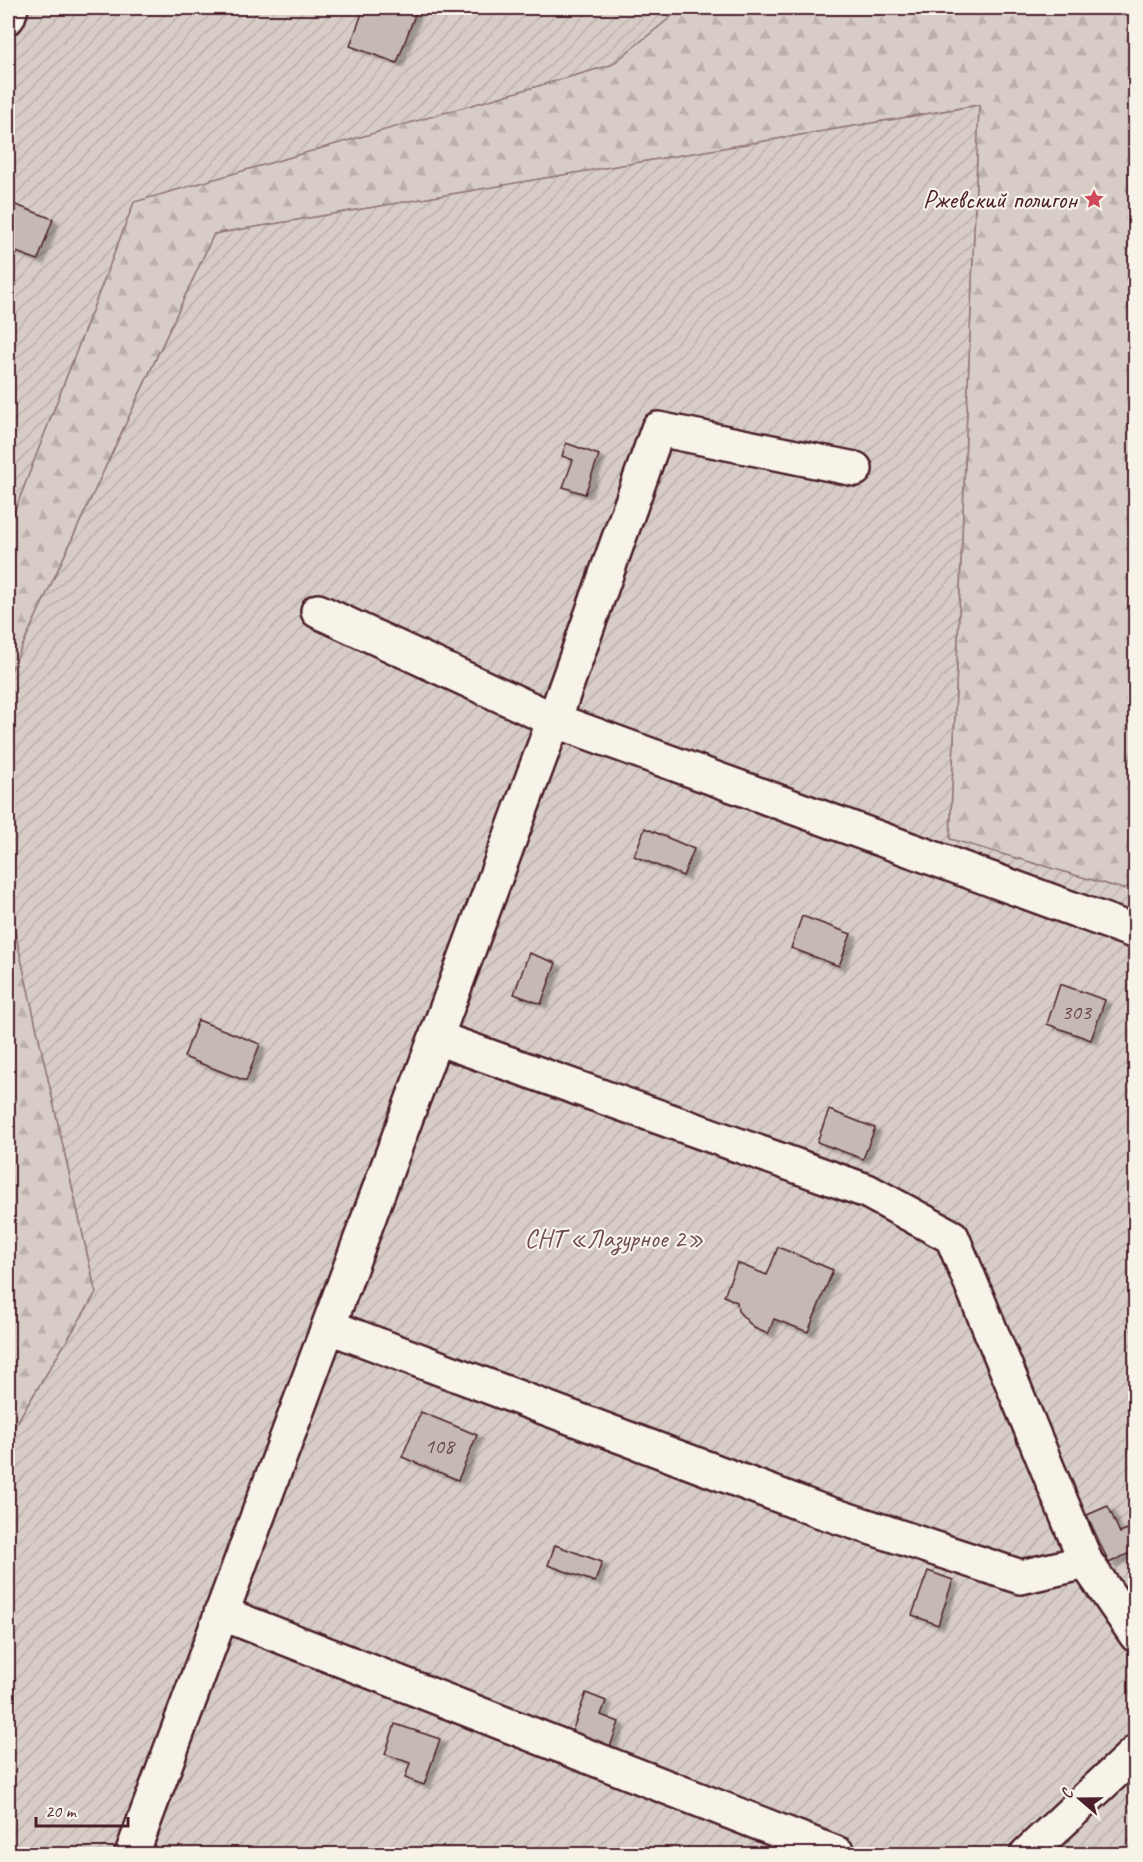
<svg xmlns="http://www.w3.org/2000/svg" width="1143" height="1862" viewBox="0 0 1143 1862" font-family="Caveat,sans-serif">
	<defs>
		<pattern id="forest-firs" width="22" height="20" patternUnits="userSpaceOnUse" patternTransform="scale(1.5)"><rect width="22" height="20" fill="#d8cdc6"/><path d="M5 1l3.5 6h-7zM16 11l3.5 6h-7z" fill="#bbb0aa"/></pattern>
		<pattern id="garden-furrows" width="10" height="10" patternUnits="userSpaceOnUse" patternTransform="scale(1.5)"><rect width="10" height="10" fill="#d8cdc6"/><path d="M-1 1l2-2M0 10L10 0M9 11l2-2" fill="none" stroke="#bbb0aa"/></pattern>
		<filter id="shadow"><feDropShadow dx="6" dy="4" stdDeviation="1.5" flood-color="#0004"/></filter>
	</defs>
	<rect width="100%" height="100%" fill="#f0ebe0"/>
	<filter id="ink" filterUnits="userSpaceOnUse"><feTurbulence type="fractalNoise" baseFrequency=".0167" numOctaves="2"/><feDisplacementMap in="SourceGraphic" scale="12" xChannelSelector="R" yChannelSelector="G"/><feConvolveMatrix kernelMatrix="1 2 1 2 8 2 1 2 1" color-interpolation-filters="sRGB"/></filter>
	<g filter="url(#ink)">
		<path fill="url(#forest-firs)" stroke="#917678" stroke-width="1.5" d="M682,8H1135V884L1123,889L950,839L979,105L214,234L8,677V528L134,202L611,65Z
			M8,900L96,1293L8,1437Z"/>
		<path fill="url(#garden-furrows)" stroke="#917678" stroke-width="1.5" d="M8,8H682L611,65L134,202L8,528Z
			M979,105L950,839L1123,889L1135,884V1854H8V1437L96,1293L8,900V677L214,234Z"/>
		<path fill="#c6b8b3" stroke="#4a1f2b" stroke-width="1.5" filter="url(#shadow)" d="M364,8H412L417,9L397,63L350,46Z
			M8,202L53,219L38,260L8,249Z
			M566,443L599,455L585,494L563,487L573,460L562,456Z
			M645,828L694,849L683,876L634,856Z
			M802,916L851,934L839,966L791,948Z
			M529,953L556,963L541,1004L514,994Z
			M1060,984L1105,1000L1091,1040L1047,1024Z
			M198,1020L260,1044L246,1081L184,1057Z
			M829,1110L875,1128L863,1159L817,1142Z
			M778,1247L833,1270L808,1332L774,1319L768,1334L754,1328L738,1311L737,1302L724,1296L737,1263L767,1275Z
			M421,1412L477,1435L458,1480L402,1457Z
			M1108,1506L1120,1533L1130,1529L1136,1541V1550L1109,1563L1087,1515Z
			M555,1545L602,1562L595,1582L548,1565Z
			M928,1571L953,1580L938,1625L912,1615Z
			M586,1693L606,1701L601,1715L619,1722L607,1755L569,1740Z
			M395,1724L440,1739L424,1785L405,1778L410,1763L385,1754Z"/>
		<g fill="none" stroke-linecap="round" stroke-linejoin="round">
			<g stroke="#4a1f2b" stroke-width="38">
				<path id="minor" d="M8,17L11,8
					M318,611L554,720L658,429L855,469
					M437,1038L867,1191L952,1237L1086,1562L1136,1635
					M330,1327L818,1510L1021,1577L1086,1562
					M221,1613L838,1854
					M132,1854L554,720L1136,932
					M1027,1854L1136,1752"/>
			</g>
			<use href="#minor" stroke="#f7f3e8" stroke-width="33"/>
		</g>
	</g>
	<defs>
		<g id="sight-bare" transform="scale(1.62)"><path d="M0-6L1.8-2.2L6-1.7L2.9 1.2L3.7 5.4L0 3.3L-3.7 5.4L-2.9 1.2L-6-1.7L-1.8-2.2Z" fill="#d1495b" stroke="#f7f3e8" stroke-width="2.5" paint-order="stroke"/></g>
	</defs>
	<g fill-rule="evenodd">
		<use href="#sight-bare" x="1094" y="199"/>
	</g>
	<g text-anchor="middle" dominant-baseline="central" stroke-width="4.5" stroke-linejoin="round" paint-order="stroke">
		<g font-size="22" fill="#69454d">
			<text x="1076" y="1012">303</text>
			<text x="439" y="1446">108</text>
		</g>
		<g font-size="26" fill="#4a1f2b" stroke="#f7f3e8" text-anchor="end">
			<text x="1077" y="199">Ржевский полигон</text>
		</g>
		<g font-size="26" fill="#6e4a52" stroke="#f7f3e8">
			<text x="614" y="1238">СНТ «Лазурное 2»</text>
		</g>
	</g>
	<rect width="1143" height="1862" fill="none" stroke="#f7f3e8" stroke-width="30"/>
	<rect x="15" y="15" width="1113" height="1832" fill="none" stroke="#4a1f2b" stroke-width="2" filter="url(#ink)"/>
	<g transform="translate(1080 1799) rotate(290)" stroke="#f7f3e8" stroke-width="4.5" paint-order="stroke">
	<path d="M0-4.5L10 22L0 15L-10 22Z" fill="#4a1f2b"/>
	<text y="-9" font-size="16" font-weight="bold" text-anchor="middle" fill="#4a1f2b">С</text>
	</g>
	<path d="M36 1817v9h92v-9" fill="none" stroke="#4a1f2b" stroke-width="3"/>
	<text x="45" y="1817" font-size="18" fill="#4a1f2b" stroke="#f7f3e8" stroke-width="4.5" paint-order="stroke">20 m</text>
</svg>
